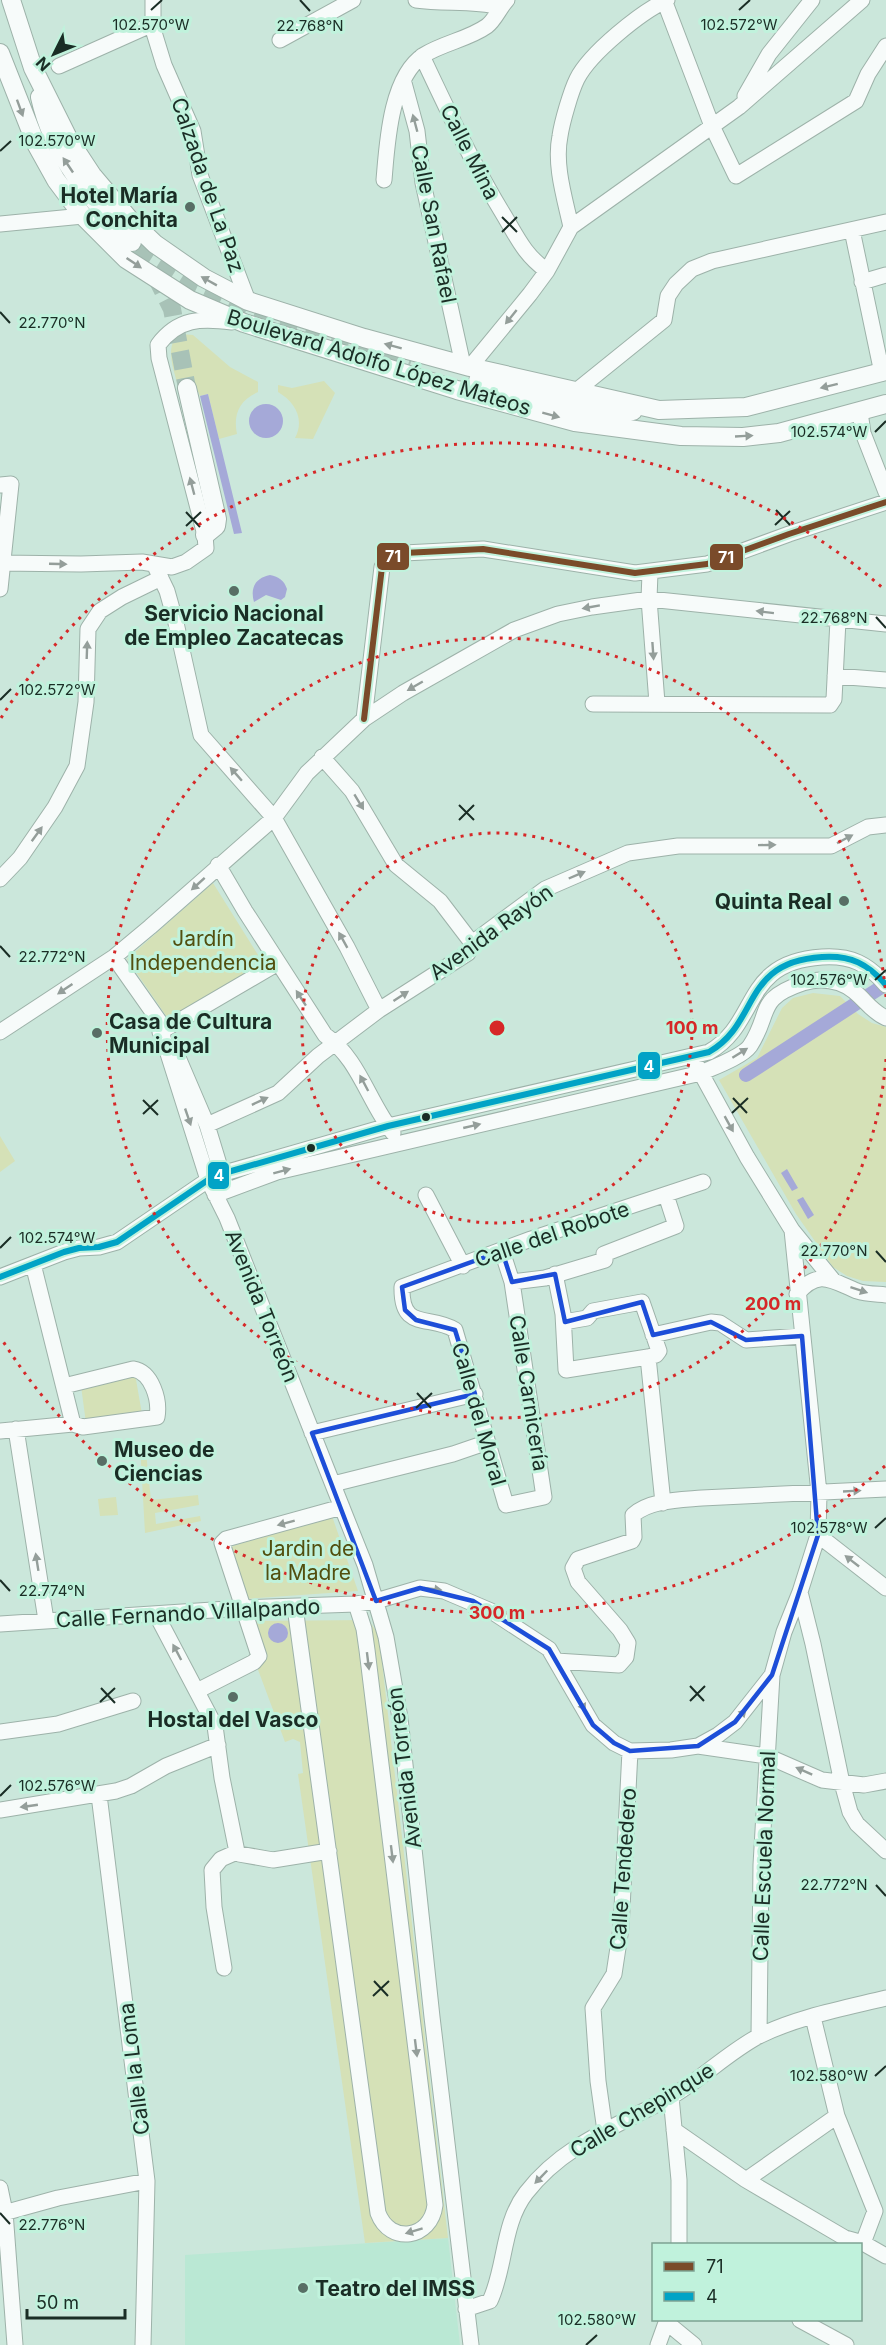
<svg xmlns="http://www.w3.org/2000/svg" width="886" height="2345" viewBox="0 0 886 2345" font-family="Inter,sans-serif">
	<rect width="100%" height="100%" fill="#cbe7db"/>
	<path fill="#bae8d4" d="M448,2238L460,2345H185V2255Z"/>
	<path fill="#d5e1b7" d="M181,334L193,335L230,367L258,382V392C239,400 233,415 237,434L219,439L208,394L200,396L196,387L182,398C178,381 160,345 181,334Z
		M324,381L335,393L313,439L295,438C305,419 295,402 278,392V385L292,388Z
		M213,883L265,966L169,1020L127,959Z
		M813,993L840,996L858,1014L872,1023L886,1027V1282L863,1281L847,1276L833,1267L796,1214L719,1080L757,1058L782,1008L793,998Z
		M0,1136L15,1161L0,1172Z
		M135,1374L142,1414L86,1423L81,1386Z
		M145,1443L151,1500L198,1495L199,1505L155,1513L156,1524L200,1516L201,1521L145,1533L140,1444Z
		M116,1497L118,1515L100,1516L98,1499Z
		M332,1516L358,1591L245,1599L229,1550L233,1546Z
		M369,1620L379,1636L448,2238L365,2243L298,1774L303,1773L300,1742L293,1739L285,1742L257,1667L252,1621Z"/>
	<path fill="#a5a9d8" d="M208,394L242,533L234,534L200,396Z
		M249 421a17 17 0 1 1 34 0a17 17 0 1 1-34 0Z
		M270,575C279,577 284,580 287,589L285,597L281,600L266,595L254,602C250,588 255,578 270,575Z
		M787,1169L798,1188L792,1191L781,1173Z
		M803,1197L814,1215L808,1219L797,1200Z
		M268 1633a10 10 0 1 1 20 0a10 10 0 1 1-20 0Z"/>
	<g fill="none" stroke-linecap="round" stroke-linejoin="round">
		<path stroke="#a5a9d8" stroke-width="14" d="M746,1075L886,984"/>
		<path stroke="#a8c2b7" stroke-width="18" stroke-dasharray="18 9" stroke-linecap="butt" d="M136,249L191,284L238,306L411,362
			M155,275L172,309L187,388"/>
		<g stroke="#9db2a9" stroke-width="17">
			<path id="minor" d="M153,0V29L164,65L193,131L200,175L248,301
				M416,0C446,4 473,0 500,7
				M664,0L712,126L736,176L856,101L868,74L886,46
				M280,40L353,0
				M422,56C448,111 473,165 505,217C518,239 525,255 547,271
				M59,66L153,24
				M404,83L417,131L423,183L463,365
				M745,96L769,54L812,0
				M384,180C387,145 390,77 424,55C443,43 469,39 487,26C495,20 500,7 507,0
				M0,224L83,216
				M571,227C565,199 554,165 560,136C562,122 571,91 577,79C590,53 641,12 667,0
				M852,230L882,373
				M862,282L886,275
				M470,367L530,294L547,271L571,227L739,107L862,0
				M576,391L664,320L668,296L676,284L692,269L712,261L886,222
				M860,412L863,433L886,492
				M0,485L11,484L0,589
				M0,563L81,564L142,562L172,567L186,562L206,548L205,535L159,358L158,345C178,318 201,318 232,322
				M154,564L167,591L176,623L201,735L274,818L347,947L379,1010
				M650,573L649,599L657,703
				M835,676L886,680
				M593,704L830,705L834,699L838,620
				M364,719L382,567L390,557L404,553L483,549L635,573L707,564L789,534L886,502
				M322,757L352,791L396,865L440,901L472,943
				M218,865L245,911L325,1035C359,1059 368,1101 393,1133
				M0,879L20,858L55,807L77,766L86,702L88,629L100,611L122,597L161,578
				M114,957L164,1028
				M158,1022L208,1180L227,1218L347,1520L365,1565L386,1637L400,1718L432,2017L471,2345
				M0,1032L114,957L150,927L274,818L307,773L364,719L403,693L514,630L558,614L592,607L649,599L886,624
				M160,1032L278,963
				M177,1055L207,1125L225,1184
				M696,1064L747,1157L792,1230L832,1279
				M207,1125L278,1093L318,1056L379,1010L468,953L472,943L545,889L628,853L678,846H831L868,827L886,825
				M215,1195L277,1172L701,1073C714,1067 742,1057 750,1046C772,1013 755,999 803,983C815,979 827,979 839,983C862,991 866,1009 886,1018
				M426,1195L463,1266
				M502,1251L512,1282L544,1497L506,1505L455,1330C429,1314 401,1332 402,1287L531,1239L703,1182
				M33,1264L73,1424
				M555,1274L563,1314L566,1370L648,1357L656,1355L659,1351L642,1302L593,1311L587,1318L564,1322
				M0,1277L64,1252L79,1248L99,1247L117,1242L208,1180L221,1174L388,1126L709,1052C760,1023 741,962 822,957C851,955 868,964 886,985
				M512,1282L545,1278L605,1260L604,1254L676,1226L666,1195
				M797,1294C819,1268 832,1281 857,1291C866,1294 877,1294 886,1295
				M653,1335L711,1322L720,1323L746,1340L802,1336
				M648,1357L663,1503
				M16,1429L46,1620
				M0,1431L73,1424L83,1427L157,1417C160,1400 152,1372 133,1369L64,1386
				M312,1433L475,1394
				M333,1484L453,1454L488,1442
				M818,1535L886,1588
				M800,1592L813,1644L842,1783L850,1812L857,1824L886,1851
				M295,1607L378,2213C390,2245 431,2239 435,2205L367,1650L364,1629L356,1604
				M156,1614L215,1726L222,1778L237,1852
				M0,1624L243,1608L356,1604L376,1601L420,1588L444,1591L491,1611L549,1649L593,1725L614,1743L630,1751L671,1750L698,1746L767,1756L822,1780L864,1785L886,1781
				M556,1661L619,1665L626,1657L628,1643L620,1630L578,1582L573,1568L578,1559L632,1541L634,1537L633,1515C650,1500 679,1500 702,1498L886,1489
				M197,1691L254,1662L259,1656L222,1543L226,1539L342,1507
				M0,1732L58,1724L133,1701
				M698,1746L718,1735L735,1722L772,1675L784,1632L800,1592L818,1535L819,1493L792,1230
				M99,1795L147,2181L143,2345
				M0,1810L116,1791L131,1786L166,1766L218,1745
				M237,1852L239,1854L273,1860L329,1851
				M224,1968L214,1907L212,1870L221,1859L237,1852
				M813,2017L837,2116L875,2211L863,2243
				M759,2036L761,1865L772,1675
				M671,2097L679,2180V2244
				M674,2130L746,2180L845,2238L863,2243L886,2256
				M605,2131L598,2081L593,2008L614,1974L621,1928L630,1751
				M746,2180L837,2116
				M0,2188L5,2212L15,2345
				M0,2214L58,2198L147,2181
				M466,2309L490,2301C506,2267 502,2224 526,2193C563,2145 617,2126 669,2098C701,2080 727,2053 759,2036C797,2017 845,2008 886,1998
				M800,2320L846,2345
				M666,2322L694,2345
				M658,2345L667,2320"/>
		</g>
		<g stroke="#9db2a9" stroke-width="20">
			<path id="major" d="M11,0L33,68L69,140L92,175L130,220L155,244L204,278L248,301L364,338L470,367L659,410L746,407L886,371
				M0,53L36,144L56,180L83,216L126,259L190,300L244,323L457,390L575,422L681,436L743,437L779,433L886,404
				M40,97C53,156 91,200 132,242
				M478,381C528,394 581,415 633,411
				M187,388L217,519L216,526L205,535"/>
		</g>
		<use href="#minor" stroke="#f7fbfa" stroke-width="15"/>
		<use href="#major" stroke="#f7fbfa" stroke-width="18"/>
		<g stroke="#c0f2dc" stroke-width="10">
			<path id="bus-1" d="M364,719L382,567L390,557L404,553L483,549L635,573L707,564L789,534L886,502"/>
		</g>
		<g stroke="#c0f2dc" stroke-width="10">
			<path id="bus-2" d="M0,1277L64,1252L79,1248L99,1247L117,1242L208,1180L221,1174L388,1126L709,1052C760,1023 741,962 822,957C851,955 868,964 886,985"/>
		</g>
		<use href="#bus-1" stroke="#7a4b2a" stroke-width="6"/>
		<use href="#bus-2" stroke="#01a3c6" stroke-width="6"/>
	</g>
	<defs><path id="oneway-solid" d="M-6-.8H1V-3.2L6.5 0L1 3.2V.8H-6Z" transform="scale(1.5)"/></defs>
	<g fill="#949e9a">
		<use href="#oneway-solid" transform="translate(20 108) rotate(70)"/>
		<use href="#oneway-solid" transform="translate(415 123) rotate(-105)"/>
		<use href="#oneway-solid" transform="translate(68 165) rotate(-124)"/>
		<use href="#oneway-solid" transform="translate(134 263) rotate(34)"/>
		<use href="#oneway-solid" transform="translate(209 281) rotate(-151)"/>
		<use href="#oneway-solid" transform="translate(511 317) rotate(129)"/>
		<use href="#oneway-solid" transform="translate(393 346) rotate(-165)"/>
		<use href="#oneway-solid" transform="translate(829 386) rotate(166)"/>
		<use href="#oneway-solid" transform="translate(551 415) rotate(15)"/>
		<use href="#oneway-solid" transform="translate(744 436) rotate(-3)"/>
		<use href="#oneway-solid" transform="translate(192 486) rotate(-105)"/>
		<use href="#oneway-solid" transform="translate(58 564) rotate(2)"/>
		<use href="#oneway-solid" transform="translate(591 607) rotate(170)"/>
		<use href="#oneway-solid" transform="translate(765 612) rotate(-173)"/>
		<use href="#oneway-solid" transform="translate(87 650) rotate(-88)"/>
		<use href="#oneway-solid" transform="translate(653 651) rotate(86)"/>
		<use href="#oneway-solid" transform="translate(415 686) rotate(150)"/>
		<use href="#oneway-solid" transform="translate(236 774) rotate(-131)"/>
		<use href="#oneway-solid" transform="translate(359 802) rotate(59)"/>
		<use href="#oneway-solid" transform="translate(37 834) rotate(-54)"/>
		<use href="#oneway-solid" transform="translate(845 839) rotate(-28)"/>
		<use href="#oneway-solid" transform="translate(767 845) rotate(-1)"/>
		<use href="#oneway-solid" transform="translate(577 875) rotate(-23)"/>
		<use href="#oneway-solid" transform="translate(198 884) rotate(138)"/>
		<use href="#oneway-solid" transform="translate(343 940) rotate(-119)"/>
		<use href="#oneway-solid" transform="translate(65 989) rotate(146)"/>
		<use href="#oneway-solid" transform="translate(401 996) rotate(-33)"/>
		<use href="#oneway-solid" transform="translate(301 998) rotate(-123)"/>
		<use href="#oneway-solid" transform="translate(740 1053) rotate(-32)"/>
		<use href="#oneway-solid" transform="translate(364 1083) rotate(-118)"/>
		<use href="#oneway-solid" transform="translate(260 1101) rotate(-25)"/>
		<use href="#oneway-solid" transform="translate(188 1117) rotate(71)"/>
		<use href="#oneway-solid" transform="translate(729 1124) rotate(61)"/>
		<use href="#oneway-solid" transform="translate(472 1126) rotate(-13)"/>
		<use href="#oneway-solid" transform="translate(282 1171) rotate(-15)"/>
		<use href="#oneway-solid" transform="translate(859 1290) rotate(18)"/>
		<use href="#oneway-solid" transform="translate(852 1491) rotate(-3)"/>
		<use href="#oneway-solid" transform="translate(286 1523) rotate(165)"/>
		<use href="#oneway-solid" transform="translate(852 1561) rotate(-142)"/>
		<use href="#oneway-solid" transform="translate(37 1562) rotate(-99)"/>
		<use href="#oneway-solid" transform="translate(433 1589) rotate(7)"/>
		<use href="#oneway-solid" transform="translate(177 1652) rotate(-118)"/>
		<use href="#oneway-solid" transform="translate(368 1661) rotate(83)"/>
		<use href="#oneway-solid" transform="translate(581 1703) rotate(61)"/>
		<use href="#oneway-solid" transform="translate(740 1716) rotate(-46)"/>
		<use href="#oneway-solid" transform="translate(804 1771) rotate(-156)"/>
		<use href="#oneway-solid" transform="translate(29 1806) rotate(172)"/>
		<use href="#oneway-solid" transform="translate(392 1854) rotate(83)"/>
		<use href="#oneway-solid" transform="translate(416 2048) rotate(83)"/>
		<use href="#oneway-solid" transform="translate(541 2177) rotate(134)"/>
		<use href="#oneway-solid" transform="translate(414 2231) rotate(163)"/>
	</g>
	<path fill="none" stroke="#1d4ed8" stroke-width="4.5" stroke-linejoin="round" d="M502,1251L512,1282L555,1274L565,1322L642,1302L653,1335L711,1322L746,1340L802,1336L818,1535L772,1675L735,1722L698,1746L630,1751L614,1743L593,1725L549,1649L473,1601L420,1588L376,1601L312,1433L475,1394L455,1330L416,1320L405,1310L402,1287Z"/>
	<path fill="none" stroke="#1a2d25" stroke-width="2" d="M300,0L310,11M151,10L162,0M739,10L750,0M0,151L11,141M502,217L517,232M502,232L517,217M0,312L10,323M875,432L886,421M776,510L790,525M186,512L200,527M775,525L790,511M186,526L201,512M876,617L886,628M0,700L11,689M459,805L474,820M459,820L474,805M0,946L10,957M875,980L886,970M733,1098L747,1113M143,1100L158,1115M732,1113L748,1098M143,1114L158,1100M0,1248L11,1237M876,1251L886,1262M417,1393L431,1408M416,1408L432,1393M875,1528L886,1518M0,1580L10,1591M690,1686L704,1701M101,1688L115,1703M690,1701L705,1686M100,1702L115,1688M0,1796L11,1785M876,1885L886,1896M374,1981L388,1996M373,1996L389,1981M875,2076L886,2066M0,2213L10,2224M586,2345L597,2335"/>
	<g fill="none" stroke="#d62828" stroke-width="3" stroke-dasharray="3 6">
		<circle cx="497" cy="1028" r="195"/>
		<path d="M886 1059A390 390 0 1 1 886 997"/>
		<path d="M885 1466A585 585 0 0 1 1 1338M1 718A585 585 0 0 1 885 590"/>
	</g>
	<g fill="#586e65" stroke="#c0f2dc" stroke-width="2">
		<circle cx="190" cy="207" r="6"/>
		<circle cx="234" cy="591" r="6"/>
		<circle cx="844" cy="901" r="6"/>
		<circle cx="97" cy="1033" r="6"/>
		<circle cx="102" cy="1461" r="6"/>
		<circle cx="233" cy="1697" r="6"/>
		<circle cx="303" cy="2288" r="6"/>
	</g>
	<g fill="#1a2d25" stroke="#c0f2dc" stroke-width="2">
		<circle cx="426" cy="1117" r="5"/>
		<circle cx="311" cy="1148" r="5"/>
	</g>
	<g text-anchor="middle" dominant-baseline="central" stroke-width="6" stroke-linejoin="round" paint-order="stroke">
		<g font-size="21" fill="#1a2d25" stroke="#c0f2dc">
			<text transform="translate(470 152) rotate(63)">Calle Mina</text>
			<text transform="translate(208 185) rotate(71)">Calzada de La Paz</text>
			<text transform="translate(434 224) rotate(79)">Calle San Rafael</text>
			<text transform="translate(379 362) rotate(17)">Boulevard Adolfo López Mateos</text>
			<text transform="translate(491 932) rotate(-36)">Avenida Rayón</text>
			<text transform="translate(552 1234) rotate(-19)">Calle del Robote</text>
			<text transform="translate(262 1306) rotate(68)">Avenida Torreón</text>
			<text transform="translate(529 1393) rotate(81)">Calle Carnicería</text>
			<text transform="translate(479 1414) rotate(74)">Calle del Moral</text>
			<text transform="translate(188 1613) rotate(-3)">Calle Fernando Villalpando</text>
			<text transform="translate(404 1768) rotate(-97)">Avenida Torreón</text>
			<text transform="translate(764 1856) rotate(-88)">Calle Escuela Normal</text>
			<text transform="translate(623 1869) rotate(-86)">Calle Tendedero</text>
			<text transform="translate(134 2069) rotate(-97)">Calle la Loma</text>
			<text transform="translate(642 2110) rotate(-31)">Calle Chepinque</text>
		</g>
		<g font-size="21" font-weight="bold" fill="#1a2d25" stroke="#c0f2dc" text-anchor="start">
			<text x="178" y="195" text-anchor="end">Hotel María<tspan x="178" dy="24">Conchita</tspan></text>
			<text x="234" y="613" text-anchor="middle">Servicio Nacional<tspan x="234" dy="24">de Empleo Zacatecas</tspan></text>
			<text x="832" y="901" text-anchor="end">Quinta Real</text>
			<text x="109" y="1021">Casa de Cultura<tspan x="109" dy="24">Municipal</tspan></text>
			<text x="114" y="1449">Museo de<tspan x="114" dy="24">Ciencias</tspan></text>
			<text x="233" y="1719" text-anchor="middle">Hostal del Vasco</text>
			<text x="315" y="2288">Teatro del IMSS</text>
		</g>
		<g font-size="21" fill="#524f0f" stroke="#c0f2dc">
			<text x="203" y="938">Jardín<tspan x="203" dy="24">Independencia</tspan></text>
			<text x="308" y="1548">Jardin de<tspan x="308" dy="24">la Madre</tspan></text>
		</g>
	</g>
	<g font-size="15" text-anchor="middle" fill="#1a2d25" stroke="#c0f2dc" stroke-width="6" stroke-linejoin="round" paint-order="stroke">
		<text x="151" y="30">102.570°W</text>
		<text x="739" y="30">102.572°W</text>
		<text x="310" y="31">22.768°N</text>
		<text x="57" y="146">102.570°W</text>
		<text x="52" y="328">22.770°N</text>
		<text x="829" y="437">102.574°W</text>
		<text x="834" y="623">22.768°N</text>
		<text x="57" y="695">102.572°W</text>
		<text x="52" y="962">22.772°N</text>
		<text x="829" y="985">102.576°W</text>
		<text x="57" y="1243">102.574°W</text>
		<text x="834" y="1256">22.770°N</text>
		<text x="829" y="1533">102.578°W</text>
		<text x="52" y="1596">22.774°N</text>
		<text x="57" y="1791">102.576°W</text>
		<text x="834" y="1890">22.772°N</text>
		<text x="829" y="2081">102.580°W</text>
		<text x="52" y="2230">22.776°N</text>
		<text x="597" y="2325">102.580°W</text>
	</g>
	<circle cx="497" cy="1028" r="9" fill="#d62828" stroke="#c0f2dc" stroke-width="3"/>
	<g font-size="18" text-anchor="middle" font-weight="bold" fill="#d62828" stroke="#c0f2dc" stroke-width="6" stroke-linejoin="round" paint-order="stroke">
		<text x="692" y="1034">100 m</text>
		<text x="773" y="1310">200 m</text>
		<text x="497" y="1619">300 m</text>
	</g>
	<g stroke="#c0f2dc" stroke-width="2">
		<rect x="376" y="542" width="34" height="29" rx="6" fill="#7a4b2a"/>
		<rect x="709" y="543" width="35" height="28" rx="6" fill="#7a4b2a"/>
		<rect x="637" y="1051" width="24" height="29" rx="6" fill="#01a3c6"/>
		<rect x="207" y="1161" width="23" height="29" rx="6" fill="#01a3c6"/>
	</g>
	<g font-size="16" text-anchor="middle" font-weight="bold" fill="#fff">
		<text x="393" y="562">71</text>
		<text x="726" y="563">71</text>
		<text x="649" y="1072">4</text>
		<text x="219" y="1181">4</text>
	</g>
	<rect x="652" y="2243" width="210" height="78" fill="#c0f2dc" stroke="#7ea393" stroke-width="1.5"/>
	<rect x="664" y="2262" width="30" height="9" fill="#7a4b2a" stroke="#7ea393" stroke-width="1.5"/>
	<text x="706" y="2273" font-size="18" fill="#1a2d25">71</text>
	<rect x="664" y="2292" width="30" height="9" fill="#01a3c6" stroke="#7ea393" stroke-width="1.5"/>
	<text x="706" y="2303" font-size="18" fill="#1a2d25">4</text>
	<g transform="translate(54 54) rotate(227)" stroke="#c0f2dc" stroke-width="4.5" paint-order="stroke">
	<path d="M0-4.5L10 22L0 15L-10 22Z" fill="#1a2d25"/>
	<text y="-9" font-size="16" font-weight="bold" text-anchor="middle" fill="#1a2d25">N</text>
	</g>
	<path d="M27 2309v9h98v-9" fill="none" stroke="#1a2d25" stroke-width="3"/>
	<text x="36" y="2309" font-size="18" fill="#1a2d25" stroke="#c0f2dc" stroke-width="4.5" paint-order="stroke">50 m</text>
</svg>
